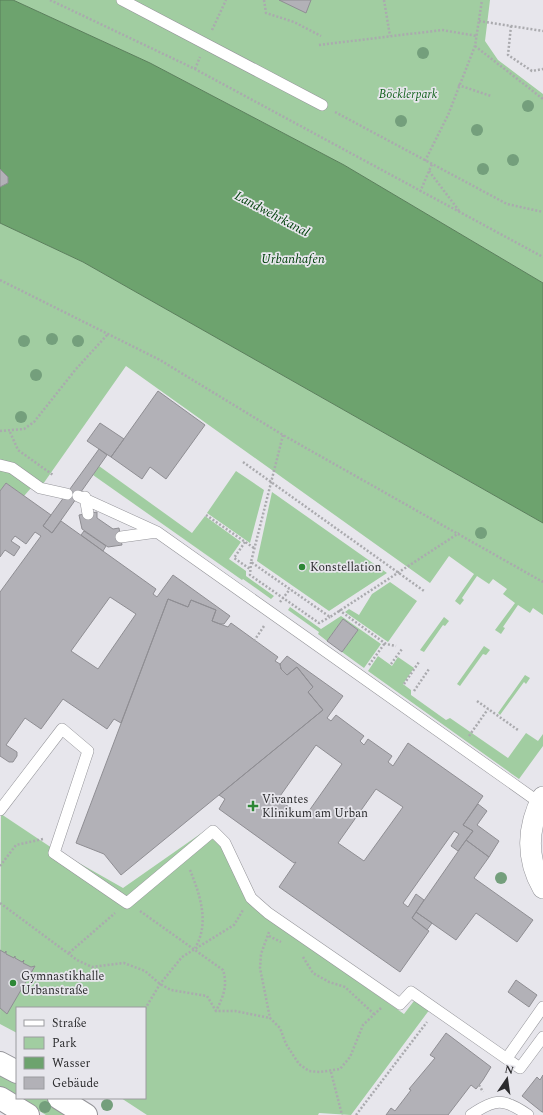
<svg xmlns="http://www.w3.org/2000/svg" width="543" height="1115" viewBox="0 0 543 1115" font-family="Spectral,serif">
	<rect width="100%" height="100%" fill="#e7e6ec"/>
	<path fill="#a1cda1" d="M13,0H490L485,41L498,60L543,94V283L344,165L150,63Z
		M0,223L83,262L543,523V615L533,608L530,613L518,605L503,627L505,628L501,634L495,630L515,603L503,594L507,589L493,579L489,584L477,576L462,598L464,600L460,605L455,601L474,574L449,556L430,583L126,366L43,484L0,460Z
		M99,466L192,533L205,516L241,542L229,559L246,571V576L274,596L271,599L243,579L242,580L93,475Z
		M0,470L11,473L31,488L24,496L6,483L0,491Z
		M236,471L264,490L250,543L207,513Z
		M272,492L387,573L329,611L257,561Z
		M390,582L417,601L388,642L345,612L349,609L359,615L372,594Z
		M290,607L321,629L341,616L381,644L364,668L342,652L358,630L343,619L327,641L318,634L319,632L288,610Z
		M444,617L449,621L445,626L443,625L424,652L420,650Z
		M484,646L490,650L486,655L483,654L460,686L457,684Z
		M378,656L392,666L398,657L414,668L403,684L411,690V695L446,720L450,718L508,758L526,733L538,741L543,734V746L519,779L368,671Z
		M525,675L530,678L526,684L524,682L500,715L498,713Z
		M1,814L49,846L123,888L203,832L224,848L261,914L404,1014L414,1001L430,1009L351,1115L319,1113L318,1115H147L121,1098H145V1008H17V1033L0,1024Z
		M0,1071L17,1081V1097L0,1088Z
		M18,1098H45L72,1115H46Z"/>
	<path fill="#6da36e" stroke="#5a7f5b" d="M0,0H13L150,63L344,165L543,283V523L83,262L0,223Z"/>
	<path fill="#b2b1b7" stroke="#8f8e93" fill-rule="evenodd" d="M279,0H311L306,13Z
		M0,169L8,177V183L0,187Z
		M158,391L205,425L166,479L150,467L142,479L111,457Z
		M100,423L124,439L111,457L87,441Z
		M99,449L107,455L52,533L43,526Z
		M6,483L51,515L43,526L47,529L52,533L61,521L156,589L153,594L157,597L173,575L230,616L224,624H220L212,621L216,610L191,600L188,607L168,599L121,723L114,719L107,729L63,699L41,729L25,718L6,745L17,752V756L13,762H9L0,756V592L41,536L35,532L26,544L15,536L11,541L20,547L14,556L5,550L0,557V491ZM110,597L136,614L98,669L71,651Z
		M97,512V518L113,529L119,528L122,545L108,547L82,529L79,515Z
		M84,531L106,546L103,551L81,535Z
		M168,599L188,607L191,600L216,610L212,621L228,627L231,623L278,657L275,661L280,664L281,669L287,675L297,667L313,687L308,692L323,710L121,875L104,854L76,843Z
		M343,619L358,630L342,652L327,641Z
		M287,656L343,696L327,718L331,721L336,715L364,736L360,741L364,745L368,739L392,756L388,762L393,766L408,743L483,796L463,825L473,831L458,851L451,846L459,834L454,831L403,903L408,907L416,894L424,900L412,918L429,931L400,972L279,887L296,862L294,863L219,809L225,799L219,795L323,710L308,692L313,687L297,667L287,675L281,669L280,664ZM316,745L342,764L304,818L278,799ZM376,789L403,807L364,861L338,843Z
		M478,804L487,811L477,825L499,841L489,857L466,840L473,831L463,825Z
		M466,840L489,857L474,878L533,920L517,942L476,913L456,940L416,912Z
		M416,912L432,923L427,930L412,918Z
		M0,950L5,953L6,951V954L14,958L15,956V958L22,962L24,960L23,963L31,967L35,966L7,1014L0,1008Z
		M516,980L537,995L529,1007L508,992Z
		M446,1033L491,1067L483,1080L476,1089L471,1085L448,1115H386L391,1108L395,1111L411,1090L409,1089L435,1058L430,1055Z
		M543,1075V1112H542L522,1096L537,1077L540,1080Z"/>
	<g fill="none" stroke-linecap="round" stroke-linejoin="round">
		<g stroke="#95959a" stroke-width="12">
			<path id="lane" d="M122,0L322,105
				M0,465L12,468L40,488L67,494
				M78,496L157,532L540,803
				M85,497L88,514
				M121,537L157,532
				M0,810L62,729L88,751L54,853L127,903L213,831L225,843L251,898L268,913L400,1004L411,992L520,1068L543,1037
				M507,1058L543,1007
				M471,1115C495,1098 504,1098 528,1115"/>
		</g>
		<g stroke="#95959a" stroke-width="22">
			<path id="street" d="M543,797C527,827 526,859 543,888"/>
		</g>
		<g stroke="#95959a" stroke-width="24">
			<path id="secondary" d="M0,1063L17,1072
				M0,1098L28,1115
				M59,1098L86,1115"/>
		</g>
		<path stroke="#aaaaae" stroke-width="2.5" stroke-dasharray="2 2" stroke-linecap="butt" d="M50,0L195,69L543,257
			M264,0L266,13L294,22L321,36
			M384,0L390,36
			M479,21L543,31
			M511,26L508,55L532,71L543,69
			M212,30L226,0
			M319,45L442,30L477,36
			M475,46L543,99
			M195,69L200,57
			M458,85L491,96
			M335,112L507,204L543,212
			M425,161L448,115L475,46L482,0
			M429,171L460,212
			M420,192L432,164
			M0,280L160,360L283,435L543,582
			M0,431L24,429L34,422L76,369L108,334
			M10,432L18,450L53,475
			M283,435L251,562L330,617L459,533
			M243,462L424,591
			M206,515L254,548
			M245,542L234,558L250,569
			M251,562L250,575L319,623L330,617
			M280,602L290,589
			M339,610L386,644L396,646
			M254,641L264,626
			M391,664L402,649
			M369,665L385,643
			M404,684L419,662
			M414,691L429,669
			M477,701L518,730
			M469,736L488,709
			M0,866L16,845L43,839
			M190,870C200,895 210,923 195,948
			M0,903L77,960L92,967L124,963L145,971L160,984L171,990L207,996L216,1011H235L270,1018
			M140,911L223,970C228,986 223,997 216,1011
			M269,932L261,954L260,968L270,1018L280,1028L286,1044L299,1064L309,1071L320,1072L340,1069L350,1057L363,1025L381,1008
			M269,936L281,942
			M69,953L115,913
			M303,957L313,973L329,982L345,987L374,1014
			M145,1009L160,984L182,957L234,925L243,910
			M331,1072L342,1115
			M479,1085L483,1092
			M356,1115L427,1022"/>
		<use href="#lane" stroke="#fff" stroke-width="11"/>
		<use href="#street" stroke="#fff" stroke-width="21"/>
		<use href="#secondary" stroke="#fff" stroke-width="22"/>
	</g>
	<g fill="#749f7c">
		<circle cx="423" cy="53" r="6"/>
		<circle cx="528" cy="106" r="6"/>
		<circle cx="401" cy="121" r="6"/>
		<circle cx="477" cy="130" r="6"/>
		<circle cx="513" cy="160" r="6"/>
		<circle cx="483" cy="169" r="6"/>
		<circle cx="52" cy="339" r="6"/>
		<circle cx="24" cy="341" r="6"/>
		<circle cx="78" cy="341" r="6"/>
		<circle cx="36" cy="375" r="6"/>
		<circle cx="21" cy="417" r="6"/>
		<circle cx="481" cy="533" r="6"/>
		<circle cx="501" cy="878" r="6"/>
		<circle cx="107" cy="1105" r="6"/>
		<circle cx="45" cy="1107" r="6"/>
	</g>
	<g fill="#2e8736" stroke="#e7e6ec" stroke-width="1.5">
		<circle cx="302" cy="567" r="4"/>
		<path d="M251 800h4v4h4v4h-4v4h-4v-4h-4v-4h4z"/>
		<circle cx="13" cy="983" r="4"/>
	</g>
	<g text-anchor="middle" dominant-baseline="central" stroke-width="3.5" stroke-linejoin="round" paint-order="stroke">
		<g font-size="12" font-style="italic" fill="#166520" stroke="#e7e6ec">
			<text x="408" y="94">Böcklerpark</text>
		</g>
		<g font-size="12" fill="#2c2c2e" stroke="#e7e6ec" text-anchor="start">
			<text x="310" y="567">Konstellation</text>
			<text x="262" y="799">Vivantes<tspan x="262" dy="14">Klinikum am Urban</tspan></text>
			<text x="21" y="976">Gymnastikhalle<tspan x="21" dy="14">Urbanstraße</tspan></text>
		</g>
		<g font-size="13" font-style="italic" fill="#03420d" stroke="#e7e6ec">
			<text transform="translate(272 214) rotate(28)">Landwehrkanal</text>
			<text x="293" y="259">Urbanhafen</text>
		</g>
	</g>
	<rect x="16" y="1007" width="130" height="92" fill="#e7e6ec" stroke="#9c9ca0"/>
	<rect x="24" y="1020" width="20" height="6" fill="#ffffff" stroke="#9c9ca0"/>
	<text x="52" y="1027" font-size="12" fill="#2c2c2e">Straße</text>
	<rect x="24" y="1037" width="20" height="12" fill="#a1cda1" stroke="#9c9ca0"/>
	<text x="52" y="1047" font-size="12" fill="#2c2c2e">Park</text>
	<rect x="24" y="1057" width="20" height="12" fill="#6da36e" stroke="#9c9ca0"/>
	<text x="52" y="1067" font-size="12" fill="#2c2c2e">Wasser</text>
	<rect x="24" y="1077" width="20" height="12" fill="#b2b1b7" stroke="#9c9ca0"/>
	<text x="52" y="1087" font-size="12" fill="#2c2c2e">Gebäude</text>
	<g transform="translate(507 1079) rotate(13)" stroke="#e7e6ec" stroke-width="3" paint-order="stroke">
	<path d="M0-3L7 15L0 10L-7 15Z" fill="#2c2c2e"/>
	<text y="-6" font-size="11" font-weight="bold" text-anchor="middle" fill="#2c2c2e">N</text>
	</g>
</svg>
